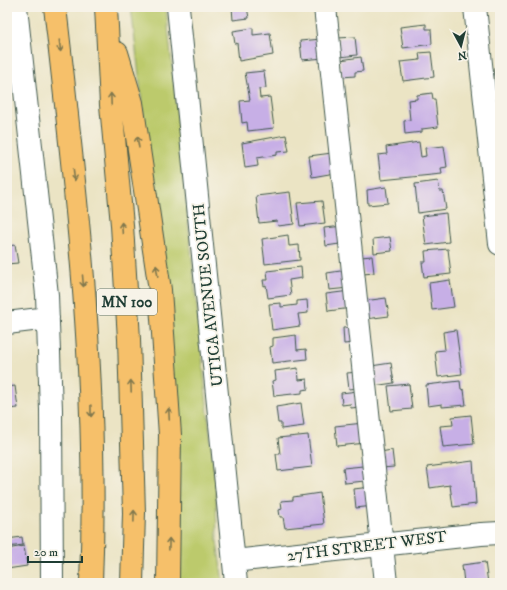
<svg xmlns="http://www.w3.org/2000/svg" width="507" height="590" viewBox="0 0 507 590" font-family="'IM FELL DW Pica',serif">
	<rect width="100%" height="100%" fill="#f7f3e8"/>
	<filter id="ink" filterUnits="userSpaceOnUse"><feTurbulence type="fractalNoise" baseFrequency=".025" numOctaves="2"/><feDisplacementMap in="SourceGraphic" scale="8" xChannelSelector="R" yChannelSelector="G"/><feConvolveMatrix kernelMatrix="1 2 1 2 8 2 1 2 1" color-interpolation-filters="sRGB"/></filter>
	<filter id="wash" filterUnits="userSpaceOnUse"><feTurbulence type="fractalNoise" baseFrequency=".012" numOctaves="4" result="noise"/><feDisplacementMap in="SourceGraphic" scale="16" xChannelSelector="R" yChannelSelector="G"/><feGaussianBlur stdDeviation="0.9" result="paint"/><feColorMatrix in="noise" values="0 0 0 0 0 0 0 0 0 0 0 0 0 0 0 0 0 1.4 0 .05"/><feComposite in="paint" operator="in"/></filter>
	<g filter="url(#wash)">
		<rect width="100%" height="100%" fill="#ebe4c4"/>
		<path fill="#bcca6c" stroke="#6e8450" d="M131,7H166L216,492L217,541L223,583H178L149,161Z"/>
		<g id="blocks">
			<path fill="#c7afe6" d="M232,7H247L249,18L233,20Z
				M426,24V29H431L432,44L403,48L400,27Z
				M253,28V35L270,33L273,55L239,61L237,43L235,44L233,31Z
				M355,37L357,55L340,57L338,38Z
				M322,39L324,58L302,60L300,41Z
				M431,52L434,77L403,81L400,62L420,60L419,53Z
				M361,57L363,71L355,72V76L342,77L340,60Z
				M264,71L266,88L259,89L260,98L270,97L274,128L248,131L247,122L242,123L240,101L250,100L245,73Z
				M432,93L433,99H435L438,127L422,129V132L405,134L404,121L410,120L408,100L417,99V95Z
				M286,135L289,151L277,152V155L257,158L258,166L245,168L242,143Z
				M419,142L421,157L426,156L425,148L444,146L447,167L441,168L442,174L381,180L378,155L387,154L386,147Z
				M332,153L335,173L312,177L309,156Z
				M8,177L11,194H7V178Z
				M438,181L440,191H443L446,209L418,213L415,184Z
				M386,187L388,203L368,205L367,190Z
				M290,192L294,224L278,226L277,221L259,223L256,196Z
				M322,201L325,223L300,226L297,203Z
				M446,213L449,242L426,245L422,216Z
				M344,226L346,243L326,246L324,228Z
				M288,235L289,246L299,245L300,260L265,264L262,239Z
				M390,237L392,251L374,253L373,239Z
				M15,245L18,263L7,264V246Z
				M448,249L451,274L424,277L422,262H426L425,251Z
				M372,256L374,273L363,274L361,257Z
				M301,267L302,278L289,280L291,295L268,298L266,285L264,286L263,280H268L267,271Z
				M347,270L349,288L329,290L327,273Z
				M450,280L454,307L432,310L429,283Z
				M350,291L352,308L328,311L326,294Z
				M386,298L389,316L366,319L364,301Z
				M307,300L308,313L298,314L300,326L272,330L269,304L281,303V307L297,305V301Z
				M353,327L354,343L344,344L343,328Z
				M456,330L462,374L438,377L435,351L445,350L443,332Z
				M296,335L297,350L306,349L307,359L272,363L270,347L273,346V338Z
				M391,363L394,383L373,386L371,366Z
				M298,368L299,380L307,379L308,389L302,390V393L274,396L272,381L276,380L275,371Z
				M358,372L360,388L349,389L347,373Z
				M460,381L461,389L464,390L466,405L442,407V404L428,406L426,385Z
				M409,384L412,409L391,411L388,386Z
				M15,386L18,408L7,409V387Z
				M358,391L360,407L351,408L350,404L342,405L341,393Z
				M301,403L304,426L281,429V423H278L276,407Z
				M471,415L474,444L443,447L440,426L453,425L452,417Z
				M364,423L366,443L337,446L335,426Z
				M308,435L312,467L278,471L276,454H280L278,438Z
				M392,450L394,467L382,468L380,452Z
				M473,461L476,504L453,507L450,485L430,488L427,467Z
				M363,466L365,481L345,483L343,468Z
				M370,487L373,506L356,508L354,489Z
				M320,493L324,524L285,528L283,517H280L279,510L282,509L281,501L293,500V497Z
				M22,537L23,545L7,547V539Z
				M24,546L27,566L7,569V549Z
				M485,562L488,583H464L462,565Z"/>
		</g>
	</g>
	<g filter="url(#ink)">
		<use href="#blocks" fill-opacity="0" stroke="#3e564a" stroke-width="1"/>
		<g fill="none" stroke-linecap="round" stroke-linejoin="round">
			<g stroke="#3e564a" stroke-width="24">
				<path id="minor" d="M16,7L47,295L51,410L52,583
					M178,7L236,583
					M325,7L386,583
					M475,7L500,244
					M7,323L48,318
					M234,561L481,534L500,533"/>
			</g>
			<g stroke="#3e564a" stroke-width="24">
				<path id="highway" d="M55,7C77,198 99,390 91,583
					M106,7L111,105L122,225L129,339L134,513L132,583
					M117,53L132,103L160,290L170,435L168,583"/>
			</g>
			<use href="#minor" stroke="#fff" stroke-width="22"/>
			<use href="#highway" stroke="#f6c06b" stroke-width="22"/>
		</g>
		<defs><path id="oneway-shaft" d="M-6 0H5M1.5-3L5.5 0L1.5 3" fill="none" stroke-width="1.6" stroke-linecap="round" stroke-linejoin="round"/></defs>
		<g stroke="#80784d">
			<use href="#oneway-shaft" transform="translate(60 46) rotate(83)"/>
			<use href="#oneway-shaft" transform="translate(111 99) rotate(-92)"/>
			<use href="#oneway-shaft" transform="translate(138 142) rotate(-99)"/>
			<use href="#oneway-shaft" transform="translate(74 175) rotate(84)"/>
			<use href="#oneway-shaft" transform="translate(122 228) rotate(-94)"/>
			<use href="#oneway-shaft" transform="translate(157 271) rotate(-99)"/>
			<use href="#oneway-shaft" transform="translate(83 281) rotate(85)"/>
			<use href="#oneway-shaft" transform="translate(131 386) rotate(-92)"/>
			<use href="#oneway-shaft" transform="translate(91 411) rotate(89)"/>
			<use href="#oneway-shaft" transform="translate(169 414) rotate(-93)"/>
			<use href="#oneway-shaft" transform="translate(134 516) rotate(-89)"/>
			<use href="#oneway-shaft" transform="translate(169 544) rotate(-89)"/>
		</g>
	</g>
	<g text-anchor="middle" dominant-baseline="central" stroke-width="3.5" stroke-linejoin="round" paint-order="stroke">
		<rect fill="#f7f3e8" stroke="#60746a" stroke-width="1" x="97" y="289" width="60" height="26" rx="3"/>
		<g font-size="15" font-weight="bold" fill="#1f3d34">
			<text x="127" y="302">MN 100</text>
		</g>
		<g font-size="16" fill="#1f3d34" stroke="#f7f3e8">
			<text transform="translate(208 295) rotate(-96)">UTICA AVENUE SOUTH</text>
			<text transform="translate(367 546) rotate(-7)">27TH STREET WEST</text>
		</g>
	</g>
	<rect width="507" height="590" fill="none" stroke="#f7f3e8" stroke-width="24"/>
	<g transform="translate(461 46) rotate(173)" stroke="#f7f3e8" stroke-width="3" paint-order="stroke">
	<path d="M0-3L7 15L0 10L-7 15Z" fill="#1f3d34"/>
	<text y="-6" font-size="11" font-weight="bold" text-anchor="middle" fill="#1f3d34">N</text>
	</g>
	<path d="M28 556v6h54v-6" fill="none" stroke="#1f3d34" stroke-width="2"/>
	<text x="34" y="556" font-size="12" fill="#1f3d34" stroke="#f7f3e8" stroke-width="3" paint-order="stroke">20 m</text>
</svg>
